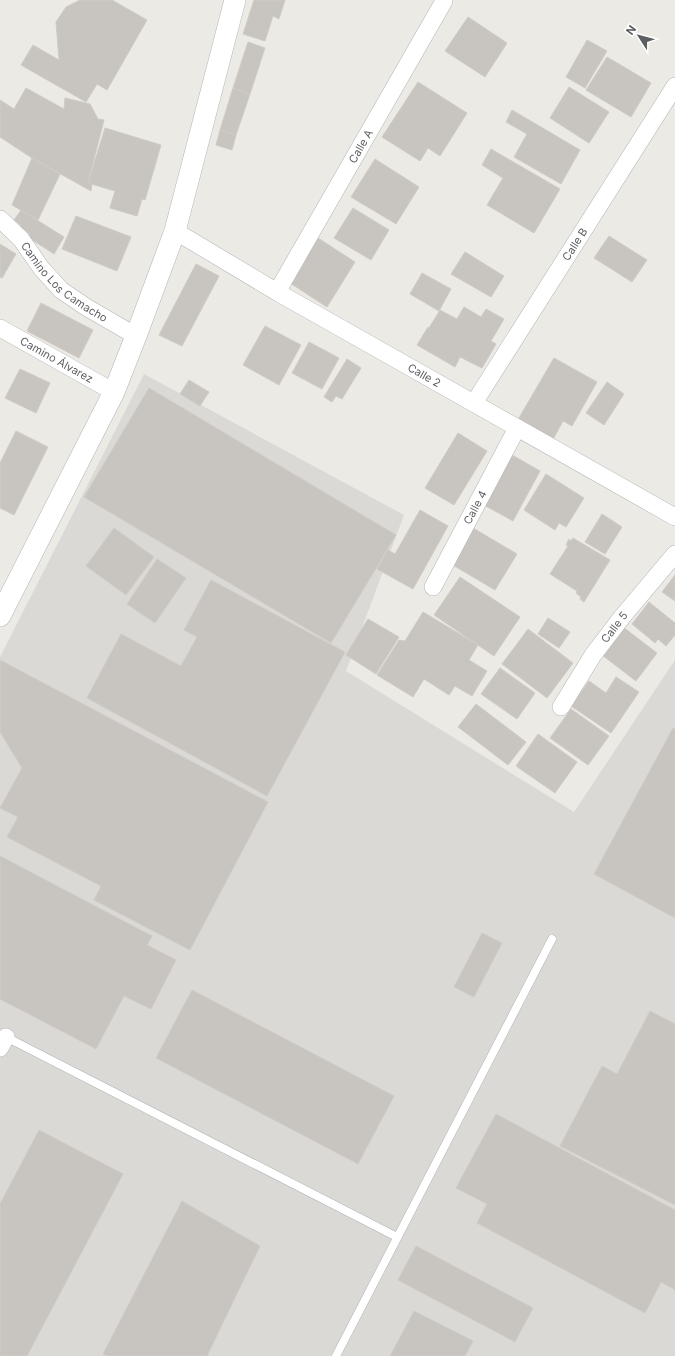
<svg xmlns="http://www.w3.org/2000/svg" width="675" height="1356" viewBox="0 0 675 1356" font-family="Inter,sans-serif">
	<rect width="100%" height="100%" fill="#eceae4"/>
	<path fill="#dbd9d6" d="M144,374L404,515L346,671L574,812L675,660V1356H0V657Z"/>
	<path fill="#c8c5c0" stroke="#d0cbc3" d="M80,0H112L147,20L107,90L97,84L86,102L21,65L33,45L59,60L56,22L66,7Z
		M254,0H285L279,19L273,16L265,41L243,34Z
		M468,17L507,43L485,77L445,51Z
		M587,40L607,51L585,88L566,77Z
		M248,42L265,48L250,94L233,88Z
		M607,57L651,83L631,117L586,90Z
		M418,82L467,113L440,156L428,148L420,161L382,137Z
		M569,87L609,112L589,143L550,118Z
		M26,88L64,109L65,98L90,104L98,119L104,120L88,183L92,184L91,191L32,158L0,137V100L14,109Z
		M233,88L250,94L236,135L220,130Z
		M512,110L580,150L561,184L514,157L527,134L506,122Z
		M105,128L161,145L145,200L142,199L137,216L110,208L115,191L88,183Z
		M220,130L236,135L232,150L216,145Z
		M491,149L560,189L534,233L487,205L503,178L482,165Z
		M32,158L60,174L38,220L12,205Z
		M375,159L419,187L396,224L351,197Z
		M353,208L389,230L371,260L334,238Z
		M21,210L64,237L54,254L28,237L30,234L19,227L21,225L14,220Z
		M76,216L131,237L117,271L62,249Z
		M609,236L647,260L632,282L594,258Z
		M318,238L355,262L327,307L290,283Z
		M0,244L16,254L2,278L0,277Z
		M465,252L504,276L491,297L451,274Z
		M196,264L219,276L182,346L159,335Z
		M422,273L451,289L439,311L410,294Z
		M41,303L93,330L79,358L27,331Z
		M464,307L481,317L486,309L504,319L491,341L496,344L482,368L460,357L455,367L417,345L428,327L429,328L440,310L457,319Z
		M265,326L301,345L279,385L243,365Z
		M309,342L339,358L322,389L292,373Z
		M554,358L597,382L572,426L563,421L551,443L516,423Z
		M347,359L361,368L342,399L336,396L332,402L324,397Z
		M20,369L50,383L36,413L5,398Z
		M189,380L209,392L200,406L180,394Z
		M607,382L624,394L604,425L586,413Z
		M149,388L396,535L331,643L84,497Z
		M16,431L48,447L14,515L0,508V463Z
		M458,433L487,451L454,505L425,488Z
		M512,455L540,471L513,521L484,505Z
		M546,474L584,498L566,527L559,523L555,530L524,510Z
		M420,510L448,526L413,589L377,569L388,550L395,554Z
		M602,514L622,527L605,554L585,542Z
		M114,528L154,557L126,595L86,566Z
		M473,528L517,554L495,590L451,564Z
		M573,538L610,560L584,602L580,599L581,597L576,593L577,591L550,574L568,546L566,545L569,539L571,541Z
		M157,559L186,578L155,623L127,604Z
		M675,575V601L662,592Z
		M460,577L520,617L494,656L434,615Z
		M211,580L345,652L267,796L87,698L121,634L181,666L197,637L184,630Z
		M649,602L675,623V635L666,646L658,639L655,643L632,624Z
		M423,612L478,645L469,660L487,671L472,696L455,686L449,695L424,679L413,697L377,675L399,640L405,641Z
		M548,618L570,632L559,648L538,634Z
		M368,619L399,637L376,674L346,655Z
		M623,627L657,653L636,681L602,655Z
		M528,629L573,663L547,698L502,664Z
		M0,660L268,802L190,950L94,900L101,886L7,837L18,817L0,808L22,768L0,732Z
		M500,668L535,693L517,719L481,694Z
		M616,677L639,692L611,733L571,706L589,681L606,693Z
		M476,704L526,742L508,765L458,727Z
		M571,709L609,736L588,765L550,738Z
		M673,728L675,729V918L594,874Z
		M538,734L577,762L555,793L516,766Z
		M0,856L152,936L147,945L176,960L151,1009L124,996L96,1049L0,999Z
		M482,933L502,943L474,997L454,987Z
		M192,990L394,1096L358,1164L156,1058Z
		M650,1011L675,1024V1205L560,1146L602,1066L617,1074Z
		M496,1114L675,1210V1290L661,1282L645,1313L477,1223L487,1204L456,1188Z
		M39,1130L123,1174L27,1356H0V1204Z
		M182,1201L260,1246L207,1356H107L103,1354Z
		M416,1246L533,1308L515,1342L398,1280Z
		M414,1311L473,1341L465,1356H390Z"/>
	<g fill="none" stroke-linecap="round" stroke-linejoin="round">
		<g stroke="#b1b4b7" stroke-width="9">
			<path id="service" d="M4,1036L397,1237
				M336,1356L552,939"/>
		</g>
		<g stroke="#b1b4b7" stroke-width="18">
			<g id="minor">
				<path id="s1" d="M0,219L21,239L41,268L61,290L86,307L136,336"/>
				<path id="s2" d="M175,231L277,292L675,517"/>
				<path id="s3" d="M277,292L444,1"/>
				<path id="s4" d="M0,328L114,392"/>
				<path id="s5" d="M474,403L675,86"/>
				<path id="s6" d="M433,587L517,428"/>
				<path id="s7" d="M561,707L593,655L622,617L675,554"/>
				<path d="M0,1048L6,1037"/>
			</g>
		</g>
		<g stroke="#b1b4b7" stroke-width="22">
			<path id="tertiary" d="M0,616L114,392L136,336L175,231L235,0"/>
		</g>
		<use href="#service" stroke="#fff" stroke-width="8"/>
		<use href="#minor" stroke="#fff" stroke-width="17"/>
		<use href="#tertiary" stroke="#fff" stroke-width="21"/>
	</g>
	<g text-anchor="middle" dominant-baseline="central" stroke-width="3" stroke-linejoin="round" paint-order="stroke">
		<g font-size="11" fill="#5c5f62" stroke="#fff">
			<text stroke="none"><textPath href="#s3" startOffset="168">Calle A</textPath></text>
			<text stroke="none"><textPath href="#s5" startOffset="188">Calle B</textPath></text>
			<text stroke="none"><textPath href="#s1" startOffset="91">Camino Los Camacho</textPath></text>
			<text stroke="none"><textPath href="#s4" startOffset="65">Camino Álvarez</textPath></text>
			<text stroke="none"><textPath href="#s2" startOffset="288">Calle 2</textPath></text>
			<text stroke="none"><textPath href="#s6" startOffset="90">Calle 4</textPath></text>
			<text stroke="none"><textPath href="#s7" startOffset="96">Calle 5</textPath></text>
		</g>
	</g>
	<g transform="translate(639 36) rotate(306)" stroke="#ffffff" stroke-width="3" paint-order="stroke">
	<path d="M0-3L7 15L0 10L-7 15Z" fill="#5c5f62"/>
	<text y="-6" font-size="11" font-weight="bold" text-anchor="middle" fill="#5c5f62">N</text>
	</g>
</svg>
